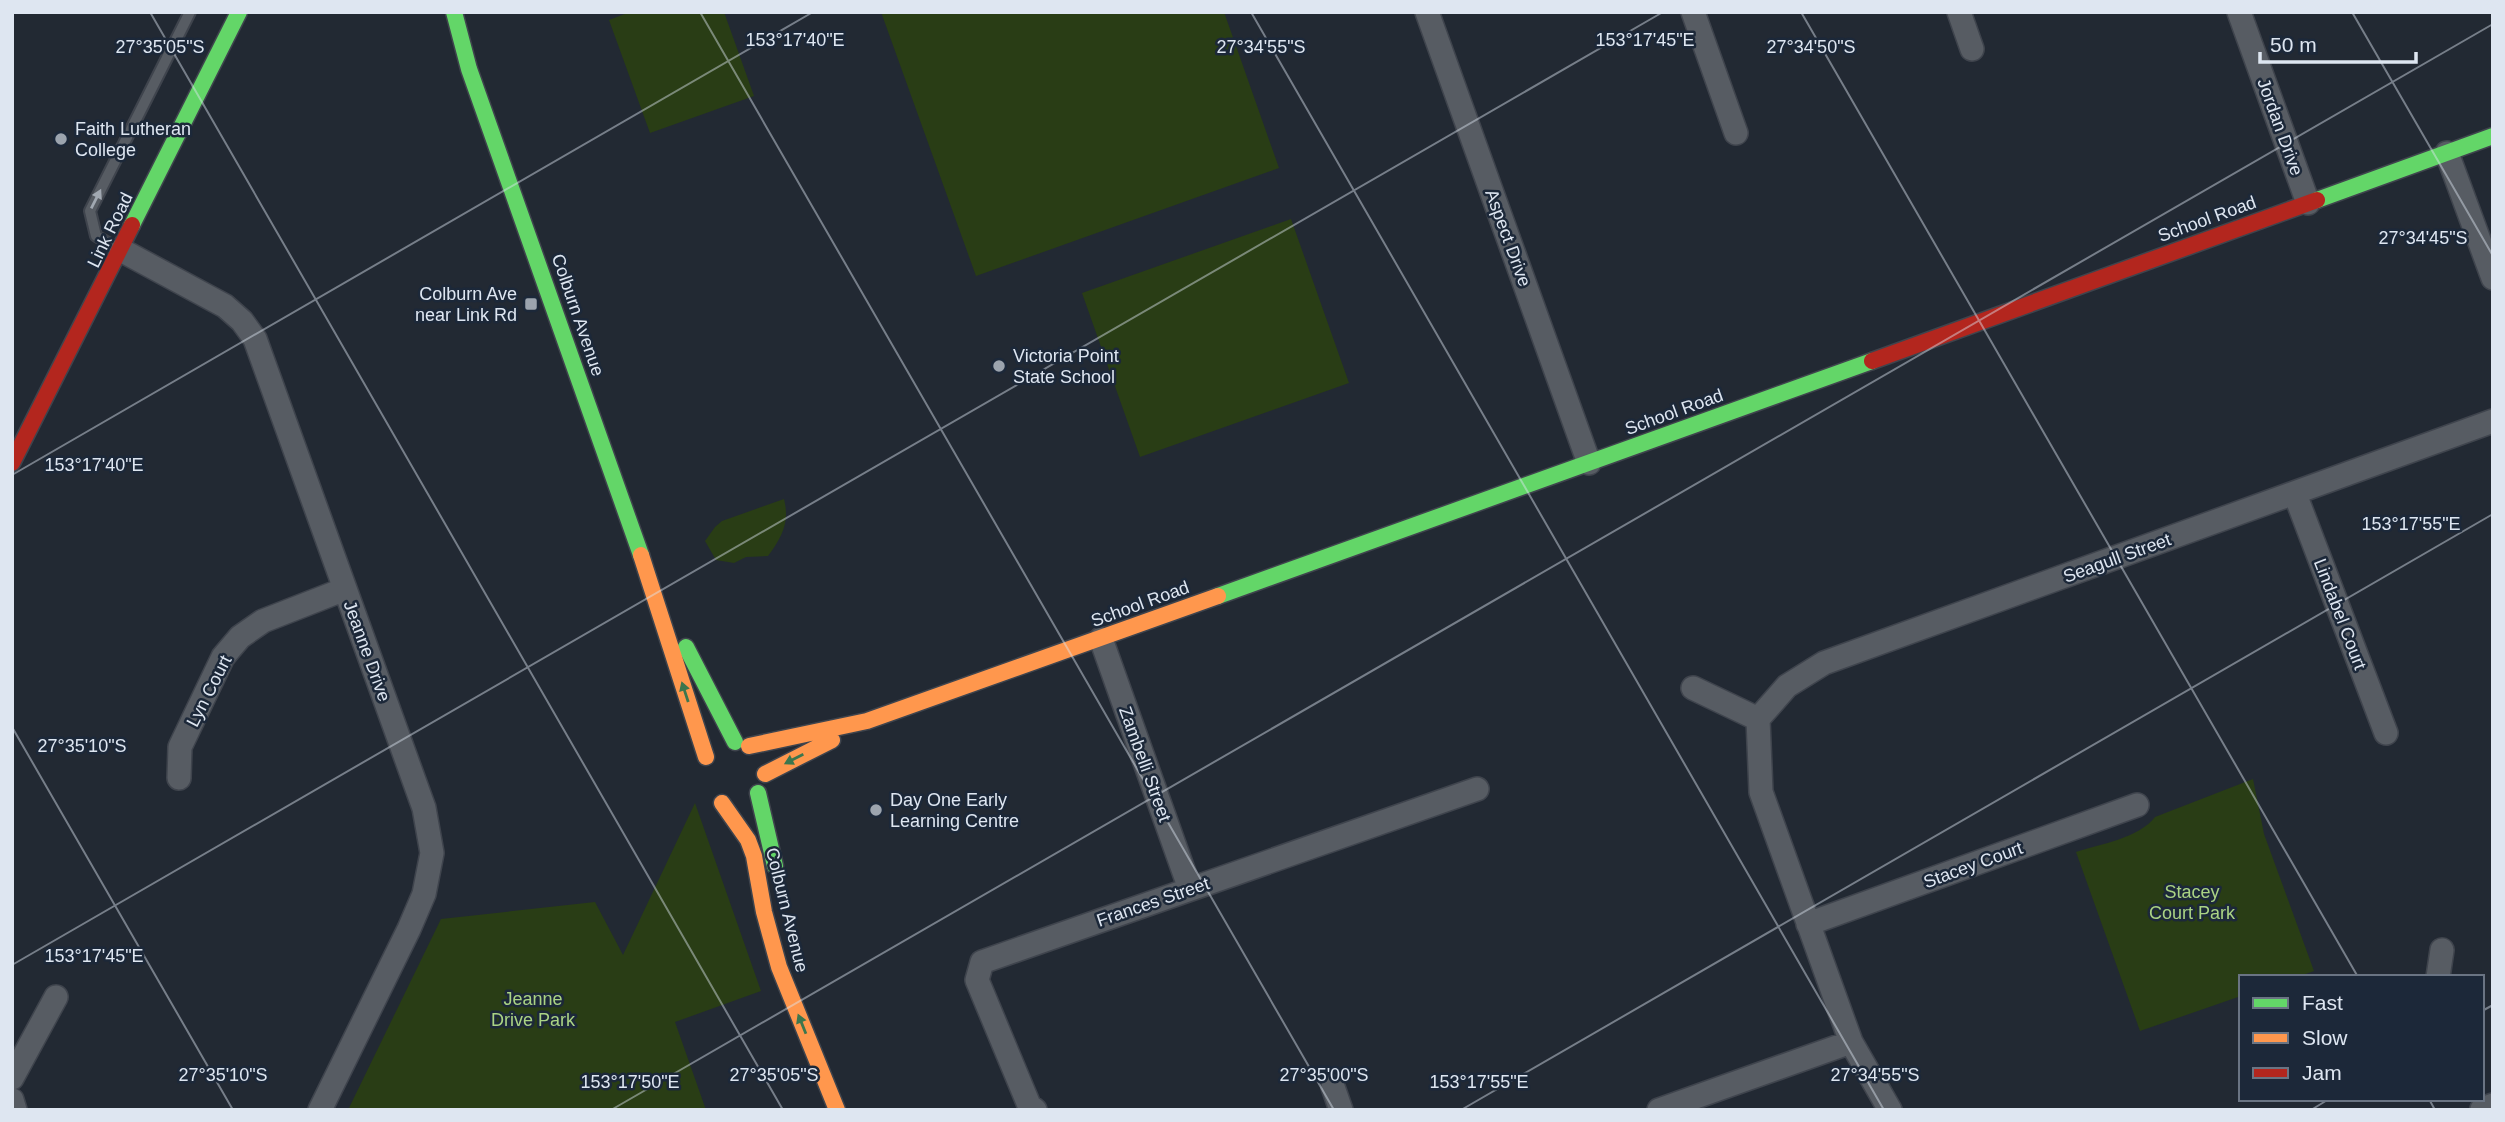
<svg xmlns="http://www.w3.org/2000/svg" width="2505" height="1122" viewBox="0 0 2505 1122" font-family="Arial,sans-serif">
	<rect width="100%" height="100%" fill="#222933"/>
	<path fill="#293d15" d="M630,12H724L754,96L650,133L609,20Z
		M881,12H1224L1279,168L976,276Z
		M1291,219L1349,383L1140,457L1082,293Z
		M784,499C790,522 782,537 768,556L746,557L734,563L716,560L705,541L715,527L722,521Z
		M2253,779L2264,834L2314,971L2297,977H2241V996L2140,1031L2076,852C2101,844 2139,838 2155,817Z
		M695,803L761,991L675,1022L706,1110H348L441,919L595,902L623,955Z"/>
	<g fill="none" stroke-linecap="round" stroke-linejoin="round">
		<g stroke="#3f444d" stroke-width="14">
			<path id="lane" d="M119,249L96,236L90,211L190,12"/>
		</g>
		<g stroke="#3f444d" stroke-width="26">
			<path id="street" d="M1427,12L1589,463
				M1693,12L1736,133
				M1959,12L1972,49
				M2239,12L2308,203
				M2447,153L2493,278
				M121,250L225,306L242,321L255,339L424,808L432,853L424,894L409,929L320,1110
				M2295,494L2386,733
				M1101,639L1190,889
				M1693,688L1758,719
				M179,778L180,747L223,657L240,637L263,621L345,589
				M1808,924L2137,805
				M2438,977L2442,950
				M12,1078L56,997
				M1333,1087L1341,1110
				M12,1100L15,1110
				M2482,1109L2493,1105
				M1035,1110L1029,1105L977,980L982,962L1477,789
				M1659,1110L1851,1042
				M1890,1110L1851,1042L1761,792L1758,719L1787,686L1824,663L2493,421"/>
		</g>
		<g stroke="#3f444d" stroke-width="19">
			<path id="fast" d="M454,12L469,69L641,555
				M2317,200L2493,136
				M132,225L239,12
				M1218,596L1872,361
				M686,647L735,742
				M758,793L775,866"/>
		</g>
		<g stroke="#3f444d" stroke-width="19">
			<path id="slow" d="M641,555L706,757
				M749,746L867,721L1218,596
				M765,774L832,740
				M722,803L748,840L754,856L764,912L779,967L837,1110"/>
		</g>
		<g stroke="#3f444d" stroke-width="19">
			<path id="jam" d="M1872,361L2317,200
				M12,463L132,225"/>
		</g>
		<use href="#lane" stroke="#575c63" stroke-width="10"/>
		<use href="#street" stroke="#575c63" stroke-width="23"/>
		<use href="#fast" stroke="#63d668" stroke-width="16"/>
		<use href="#slow" stroke="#ff974d" stroke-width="16"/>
		<use href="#jam" stroke="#b3261e" stroke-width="16"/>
	</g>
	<defs><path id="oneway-solid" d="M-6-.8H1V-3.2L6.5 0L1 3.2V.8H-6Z" transform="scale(1.75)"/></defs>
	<use fill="#a1a8b1" href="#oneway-solid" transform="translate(96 199) rotate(-63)"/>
	<g fill="#3c764e">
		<use href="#oneway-solid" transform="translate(685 692) rotate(-108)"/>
		<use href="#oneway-solid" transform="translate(794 759) rotate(153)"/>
		<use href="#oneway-solid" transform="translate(802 1024) rotate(-112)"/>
	</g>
	<path fill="none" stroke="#dee6f1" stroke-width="2" stroke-opacity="0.45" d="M150,12L783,1110M700,12L1334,1110M1251,12L1884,1110M1801,12L2358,977M2352,12L2493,256M12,475L813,12M12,727L233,1110M12,965L1663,12M2482,1011L2493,1005M2429,1099L2435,1110M611,1110L2493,24M1461,1110L2493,514M2311,1110L2329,1099"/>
	<g fill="#9ca4ae" stroke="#1c2839" stroke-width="2.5">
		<circle cx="61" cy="139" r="7"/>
		<rect x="524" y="297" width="14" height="14" rx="3.5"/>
		<circle cx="999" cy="366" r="7"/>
		<circle cx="876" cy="810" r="7"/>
	</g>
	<g text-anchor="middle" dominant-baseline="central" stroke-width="5" stroke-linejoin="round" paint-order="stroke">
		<g font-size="18" fill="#dee6f1" stroke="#1c2839">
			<text transform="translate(2280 127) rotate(70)">Jordan Drive</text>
			<text transform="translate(2207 219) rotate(-20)">School Road</text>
			<text transform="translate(110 230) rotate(-64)">Link Road</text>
			<text transform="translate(1508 238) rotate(70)">Aspect Drive</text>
			<text transform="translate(578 315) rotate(71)">Colburn Avenue</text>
			<text transform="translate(1674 412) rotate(-20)">School Road</text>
			<text transform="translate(2117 558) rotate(-20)">Seagull Street</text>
			<text transform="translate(1140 604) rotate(-20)">School Road</text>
			<text transform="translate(2340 614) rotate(69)">Lindabel Court</text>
			<text transform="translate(367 651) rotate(70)">Jeanne Drive</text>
			<text transform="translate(209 691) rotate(-63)">Lyn Court</text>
			<text transform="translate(1145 764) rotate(70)">Zambelli Street</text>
			<text transform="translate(1973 865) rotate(-20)">Stacey Court</text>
			<text transform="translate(1153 902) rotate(-19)">Frances Street</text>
			<text transform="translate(787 910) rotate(76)">Colburn Avenue</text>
		</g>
		<g font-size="18" fill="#dee6f1" stroke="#1c2839" text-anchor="start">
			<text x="75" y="129">Faith Lutheran<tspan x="75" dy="21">College</tspan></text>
			<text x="517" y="294" text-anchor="end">Colburn Ave<tspan x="517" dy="21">near Link Rd</tspan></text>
			<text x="1013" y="356">Victoria Point<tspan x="1013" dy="21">State School</tspan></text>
			<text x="890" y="800">Day One Early<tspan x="890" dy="21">Learning Centre</tspan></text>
		</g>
		<g font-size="18" fill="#aad384" stroke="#1c2839">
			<text x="2192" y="892">Stacey<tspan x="2192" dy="21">Court Park</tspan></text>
			<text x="533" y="999">Jeanne<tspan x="533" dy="21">Drive Park</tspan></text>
		</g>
	</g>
	<g font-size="18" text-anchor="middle" fill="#dee6f1" stroke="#1c2839" stroke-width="5" stroke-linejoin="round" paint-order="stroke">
		<text x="795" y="46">153°17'40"E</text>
		<text x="1645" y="46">153°17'45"E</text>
		<text x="160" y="53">27°35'05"S</text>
		<text x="1261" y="53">27°34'55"S</text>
		<text x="1811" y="53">27°34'50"S</text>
		<text x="2423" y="244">27°34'45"S</text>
		<text x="94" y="471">153°17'40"E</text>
		<text x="2411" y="530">153°17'55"E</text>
		<text x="82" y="752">27°35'10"S</text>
		<text x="94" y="962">153°17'45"E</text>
		<text x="223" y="1081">27°35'10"S</text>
		<text x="774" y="1081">27°35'05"S</text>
		<text x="1324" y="1081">27°35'00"S</text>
		<text x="1875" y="1081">27°34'55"S</text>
		<text x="630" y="1088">153°17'50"E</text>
		<text x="1479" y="1088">153°17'55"E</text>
	</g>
	<rect width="2505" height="1122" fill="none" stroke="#dee6f1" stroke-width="28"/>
	<rect x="2239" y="975" width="245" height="126" fill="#1c2839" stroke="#6a7483" stroke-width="2"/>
	<rect x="2253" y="998" width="35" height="10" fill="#63d668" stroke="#6a7483" stroke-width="2"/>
	<text x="2302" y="1010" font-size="21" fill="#dee6f1">Fast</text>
	<rect x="2253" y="1033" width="35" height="10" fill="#ff974d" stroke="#6a7483" stroke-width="2"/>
	<text x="2302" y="1045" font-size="21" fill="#dee6f1">Slow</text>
	<rect x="2253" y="1068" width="35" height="10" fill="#b3261e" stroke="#6a7483" stroke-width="2"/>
	<text x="2302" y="1080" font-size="21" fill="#dee6f1">Jam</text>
	<path d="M2260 52v10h156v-10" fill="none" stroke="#dee6f1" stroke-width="3.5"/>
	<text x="2270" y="52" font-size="21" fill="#dee6f1" stroke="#1c2839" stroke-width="5" paint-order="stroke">50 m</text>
</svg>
